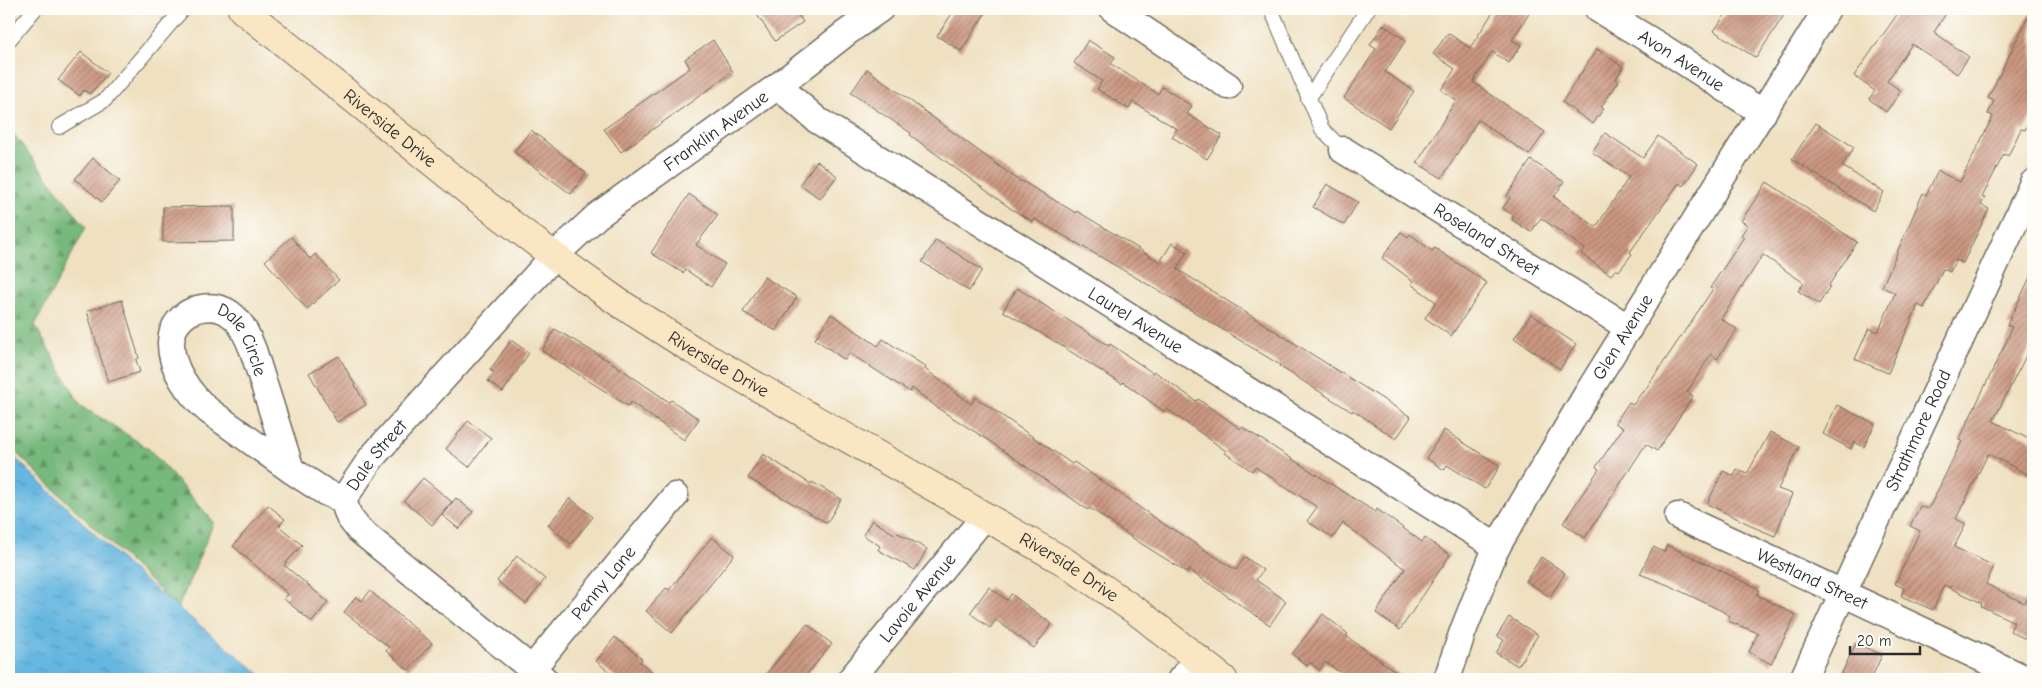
<svg xmlns="http://www.w3.org/2000/svg" width="2042" height="688" viewBox="0 0 2042 688" font-family="'Comic Neue',sans-serif">
	<defs>
		<pattern id="forest-firs" width="22" height="20" patternUnits="userSpaceOnUse" patternTransform="scale(1.25)"><rect width="22" height="20" fill="#77b87b"/><path d="M5 1l3.5 6h-7zM16 11l3.5 6h-7z" fill="#629665"/></pattern>
		<pattern id="water-ripples" width="26" height="14" patternUnits="userSpaceOnUse" patternTransform="scale(1.25)"><rect width="26" height="14" fill="#65b6e0"/><path d="M2 4q2-2 4 0t4 0M15 11q2-2 4 0t4 0" fill="none" stroke="#5394b6"/></pattern>
		<pattern id="building-hatch" width="6" height="6" patternUnits="userSpaceOnUse" patternTransform="scale(1.25)"><rect width="6" height="6" fill="#cb9780"/><path d="M-1 1l2-2M0 6l6-6M5 7l2-2" fill="none" stroke="#a57b69"/></pattern>
	</defs>
	<rect width="100%" height="100%" fill="#fdfcf7"/>
	<filter id="ink" filterUnits="userSpaceOnUse"><feTurbulence type="fractalNoise" baseFrequency=".02" numOctaves="2"/><feDisplacementMap in="SourceGraphic" scale="10" xChannelSelector="R" yChannelSelector="G"/><feConvolveMatrix kernelMatrix="1 2 1 2 8 2 1 2 1" color-interpolation-filters="sRGB"/></filter>
	<filter id="wash" filterUnits="userSpaceOnUse"><feTurbulence type="fractalNoise" baseFrequency=".0096" numOctaves="4" result="noise"/><feDisplacementMap in="SourceGraphic" scale="20" xChannelSelector="R" yChannelSelector="G"/><feGaussianBlur stdDeviation="1.12" result="paint"/><feColorMatrix in="noise" values="0 0 0 0 0 0 0 0 0 0 0 0 0 0 0 0 0 1.4 0 .05"/><feComposite in="paint" operator="in"/></filter>
	<g filter="url(#wash)">
		<rect width="100%" height="100%" fill="#efe0c0"/>
		<path fill="url(#forest-firs)" stroke="#517253" d="M9,128L86,227L35,325L80,404L149,449L214,522L178,608L9,446Z"/>
		<path fill="url(#water-ripples)" stroke="#487086" d="M9,452L140,577L266,679H9Z"/>
		<g id="blocks">
			<path fill="url(#building-hatch)" d="M753,9H794L803,22L775,41Z
				M955,9H988L961,51L937,36Z
				M1495,9H1532L1512,40L1521,45L1509,63L1492,52L1473,82L1545,132L1529,155L1478,120L1442,178L1417,163L1456,100L1441,90L1455,69L1433,54L1448,33L1470,48Z
				M1729,9H1788L1756,58L1714,31Z
				M1901,9H1949L1934,32L1969,57L1957,74L1912,44L1887,81L1901,91L1886,112L1869,99L1875,91L1854,76Z
				M2032,9L2033,112L2025,130L2021,129L2008,156L2004,154L1982,197L1985,198L1981,205L1989,209L1963,263L1956,260L1950,272L1943,269L1924,308L1918,305L1888,373L1855,359L1869,328L1878,332L1895,293L1882,287L1923,193L1926,195L1938,171L1960,182L1993,116L1988,114L1994,101L1988,98Z
				M1383,25L1406,40L1385,72L1414,91L1389,128L1344,98L1376,49L1370,45Z
				M713,40L733,72L621,152L604,129L690,68L685,59Z
				M1088,40L1115,57L1111,64L1158,94L1162,87L1192,106L1187,114L1222,135L1207,159L1172,137L1177,129L1133,102L1129,109L1097,89L1102,81L1074,63Z
				M1597,49L1623,67L1616,79L1619,81L1601,107L1604,108L1593,124L1562,102Z
				M81,52L108,73L90,94L84,90L80,96L58,80Z
				M867,69L1021,182L1022,181L1076,213L1077,211L1160,262L1172,243L1187,252L1177,269L1411,417L1396,439L1353,410L1352,412L1279,366L1280,365L1173,299L1035,219L1033,222L1010,208L910,135L911,133L851,93Z
				M1816,123L1854,147L1842,166L1884,192L1873,211L1792,159Z
				M531,130L586,173L571,194L514,152Z
				M1605,133L1643,158L1658,136L1698,164L1683,186L1679,183L1630,252L1632,254L1619,271L1616,269L1611,275L1581,254L1585,249L1541,218L1531,232L1512,220L1514,216L1503,208L1510,198L1507,196L1531,160L1564,182L1554,197L1596,227L1629,177L1592,152Z
				M93,158L120,181L102,202L75,179Z
				M817,161L837,176L820,199L800,184Z
				M1767,182L1857,242L1829,285L1830,286L1819,304L1798,291L1804,283L1763,255L1721,319L1737,329L1717,359L1711,354L1687,392L1693,396L1657,451L1646,444L1585,538L1563,523L1599,469L1596,467L1623,428L1615,423L1629,402L1633,405L1642,392L1643,393L1713,289L1710,288L1744,237L1741,235L1748,225L1741,221Z
				M1327,184L1358,202L1344,225L1313,207Z
				M689,194L718,215L696,245L725,264L711,287L686,270L683,273L651,253Z
				M234,206V241L163,242V207Z
				M1401,232L1408,237L1410,234L1432,251L1435,248L1487,283L1451,336L1425,318L1436,302L1411,284L1413,281L1382,258Z
				M291,237L310,259L315,254L339,280L307,309L265,261Z
				M936,240L982,270L969,291L922,262Z
				M2033,271V342L1993,421L2033,441V477L1988,454L1956,519L1966,524L1954,547L1994,566L1986,584L2024,603L2033,584V643L2010,631L2014,622L1981,606L1982,603L1944,585L1933,610L1901,596L1904,588L1895,584L1920,531L1910,526L1920,506L1927,509L1930,506L1962,441L1959,440L2007,340L2012,327L2007,325Z
				M764,277L797,297L776,331L743,312Z
				M1017,288L1109,346L1110,344L1153,373L1154,371L1196,401L1198,399L1241,429L1242,427L1375,512L1377,509L1422,542L1425,538L1450,555L1400,630L1376,613L1405,569L1343,523L1333,538L1307,521L1317,507L1255,467L1252,471L1225,453L1226,451L1167,409L1165,412L1123,382L1122,384L1049,338L1003,311Z
				M122,300L139,358L136,360L140,372L108,382L87,311Z
				M831,314L878,346L883,339L926,367L925,369L971,404L975,397L1072,464L1074,462L1171,529V528L1236,570L1245,557L1263,570L1256,580L1286,601L1270,625L1189,570L1188,573L1137,541L1090,508L1088,510L991,442L939,409L912,388L910,392L849,353L845,360L815,339Z
				M1531,314L1576,344L1560,369L1514,338Z
				M555,329L614,364L669,402L671,400L699,419L684,440L631,402L628,406L542,351Z
				M511,340L529,353L503,392L488,381L494,372L490,370Z
				M339,356L366,405L337,422L309,373Z
				M1837,405L1875,424L1864,447L1854,442L1851,449L1823,434Z
				M468,421L491,438L469,467L446,449Z
				M1444,430L1500,466L1485,489L1447,465L1444,470L1426,458Z
				M1770,432L1799,447L1778,489L1792,494L1775,536L1751,526V525L1707,504L1723,471L1734,476L1737,469L1747,474Z
				M763,454L811,484L812,482L841,499L827,523L748,478Z
				M423,478L452,502L432,525L404,501Z
				M456,498L473,512L459,529L442,515Z
				M570,498L593,517L571,544L548,525Z
				M268,505L285,519L279,526L302,545L284,565L328,602L312,622L284,599L288,594L233,546Z
				M872,520L896,535L898,533L927,549L915,570L878,550L880,546L863,535Z
				M712,537L734,555L672,633L646,611L666,588L669,590Z
				M1667,545L1759,589L1757,595L1796,615L1771,664L1749,652L1758,633L1728,621L1730,616L1722,611L1668,585L1640,574L1653,547L1664,552Z
				M517,556L545,579L526,604L497,581Z
				M1541,557L1565,573L1550,597L1526,581Z
				M989,587L1007,600L1011,594L1052,624L1034,648L996,620L990,628L970,613Z
				M370,591L432,643L408,670L386,651L389,647L344,612L356,597L362,601Z
				M1323,614L1348,634L1346,636L1406,679H1349L1325,662L1319,670L1310,662L1307,666L1292,654Z
				M1509,617L1538,635L1518,666L1496,653L1504,640L1497,636Z
				M807,624L832,644L803,679H762Z
				M615,637L642,659L640,662L661,679H618L596,661Z
				M1856,643L1882,655L1871,679H1839Z"/>
		</g>
	</g>
	<g filter="url(#ink)">
		<use href="#blocks" fill-opacity="0" stroke="#706a5f" stroke-width="1"/>
		<g fill="none" stroke-linecap="round" stroke-linejoin="round">
			<g stroke="#706a5f" stroke-width="16">
				<path id="service" d="M1271,9L1322,129L1343,150
					M9,40L35,9
					M1308,99L1368,9
					M59,127L105,100L183,9"/>
			</g>
			<g stroke="#706a5f" stroke-width="29">
				<g id="minor">
					<path d="M1113,9L1228,86"/>
					<path id="s1" d="M1598,9L1663,48L1763,113"/>
					<path id="s2" d="M778,86L817,120L1497,547"/>
					<path id="s3" d="M1343,150L1629,328"/>
					<path id="s4" d="M291,470L209,411C190,395 170,368 171,342C172,311 212,296 234,317C243,325 248,338 253,350L291,470L325,492L343,500"/>
					<path id="s5" d="M1678,516L2026,679"/>
					<path id="s6" d="M532,669L675,496"/>
					<path id="s7" d="M544,679L359,530L349,517L343,500L372,457L419,405L554,256L597,216L778,86L846,33L880,9"/>
					<path id="s8" d="M851,679L984,517"/>
					<path d="M1181,679L1199,659"/>
					<path id="s9" d="M1447,679L1463,631L1496,548L1587,394L1827,9"/>
					<path id="s10" d="M1803,679L2033,183"/>
				</g>
			</g>
			<g stroke="#706a5f" stroke-width="30">
				<g id="secondary">
					<path id="s11" d="M242,9L472,194L554,256L618,302L693,350L1065,562L1139,613L1223,679"/>
				</g>
			</g>
			<use href="#service" stroke="#fff" stroke-width="14"/>
			<use href="#minor" stroke="#fff" stroke-width="26"/>
			<use href="#secondary" stroke="#fbe6c4" stroke-width="28"/>
		</g>
	</g>
	<g text-anchor="middle" dominant-baseline="central" stroke-width="5" stroke-linejoin="round" paint-order="stroke">
		<g font-size="18" fill="#2b2b2b" stroke="#fdfcf7">
			<text stroke="none"><textPath href="#s1" startOffset="98">Avon Avenue</textPath></text>
			<text stroke="none"><textPath href="#s11" startOffset="190">Riverside Drive</textPath></text>
			<text stroke="none"><textPath href="#s7" startOffset="800">Franklin Avenue</textPath></text>
			<text stroke="none"><textPath href="#s3" startOffset="169">Roseland Street</textPath></text>
			<text stroke="none"><textPath href="#s2" startOffset="428">Laurel Avenue</textPath></text>
			<text stroke="none"><textPath href="#s9" startOffset="386">Glen Avenue</textPath></text>
			<text stroke="none"><textPath href="#s4" startOffset="290">Dale Circle</textPath></text>
			<text stroke="none"><textPath href="#s11" startOffset="595">Riverside Drive</textPath></text>
			<text stroke="none"><textPath href="#s10" startOffset="274">Strathmore Road</textPath></text>
			<text stroke="none"><textPath href="#s7" startOffset="328">Dale Street</textPath></text>
			<text stroke="none"><textPath href="#s11" startOffset="1000">Riverside Drive</textPath></text>
			<text stroke="none"><textPath href="#s5" startOffset="148">Westland Street</textPath></text>
			<text stroke="none"><textPath href="#s6" startOffset="112">Penny Lane</textPath></text>
			<text stroke="none"><textPath href="#s8" startOffset="105">Lavoie Avenue</textPath></text>
		</g>
	</g>
	<rect width="2042" height="688" fill="none" stroke="#fdfcf7" stroke-width="30"/>
	<path d="M1850 646v8h70v-8" fill="none" stroke="#2b2b2b" stroke-width="2.5"/>
	<text x="1857" y="646" font-size="15" fill="#2b2b2b" stroke="#fdfcf7" stroke-width="4" paint-order="stroke">20 m</text>
</svg>
